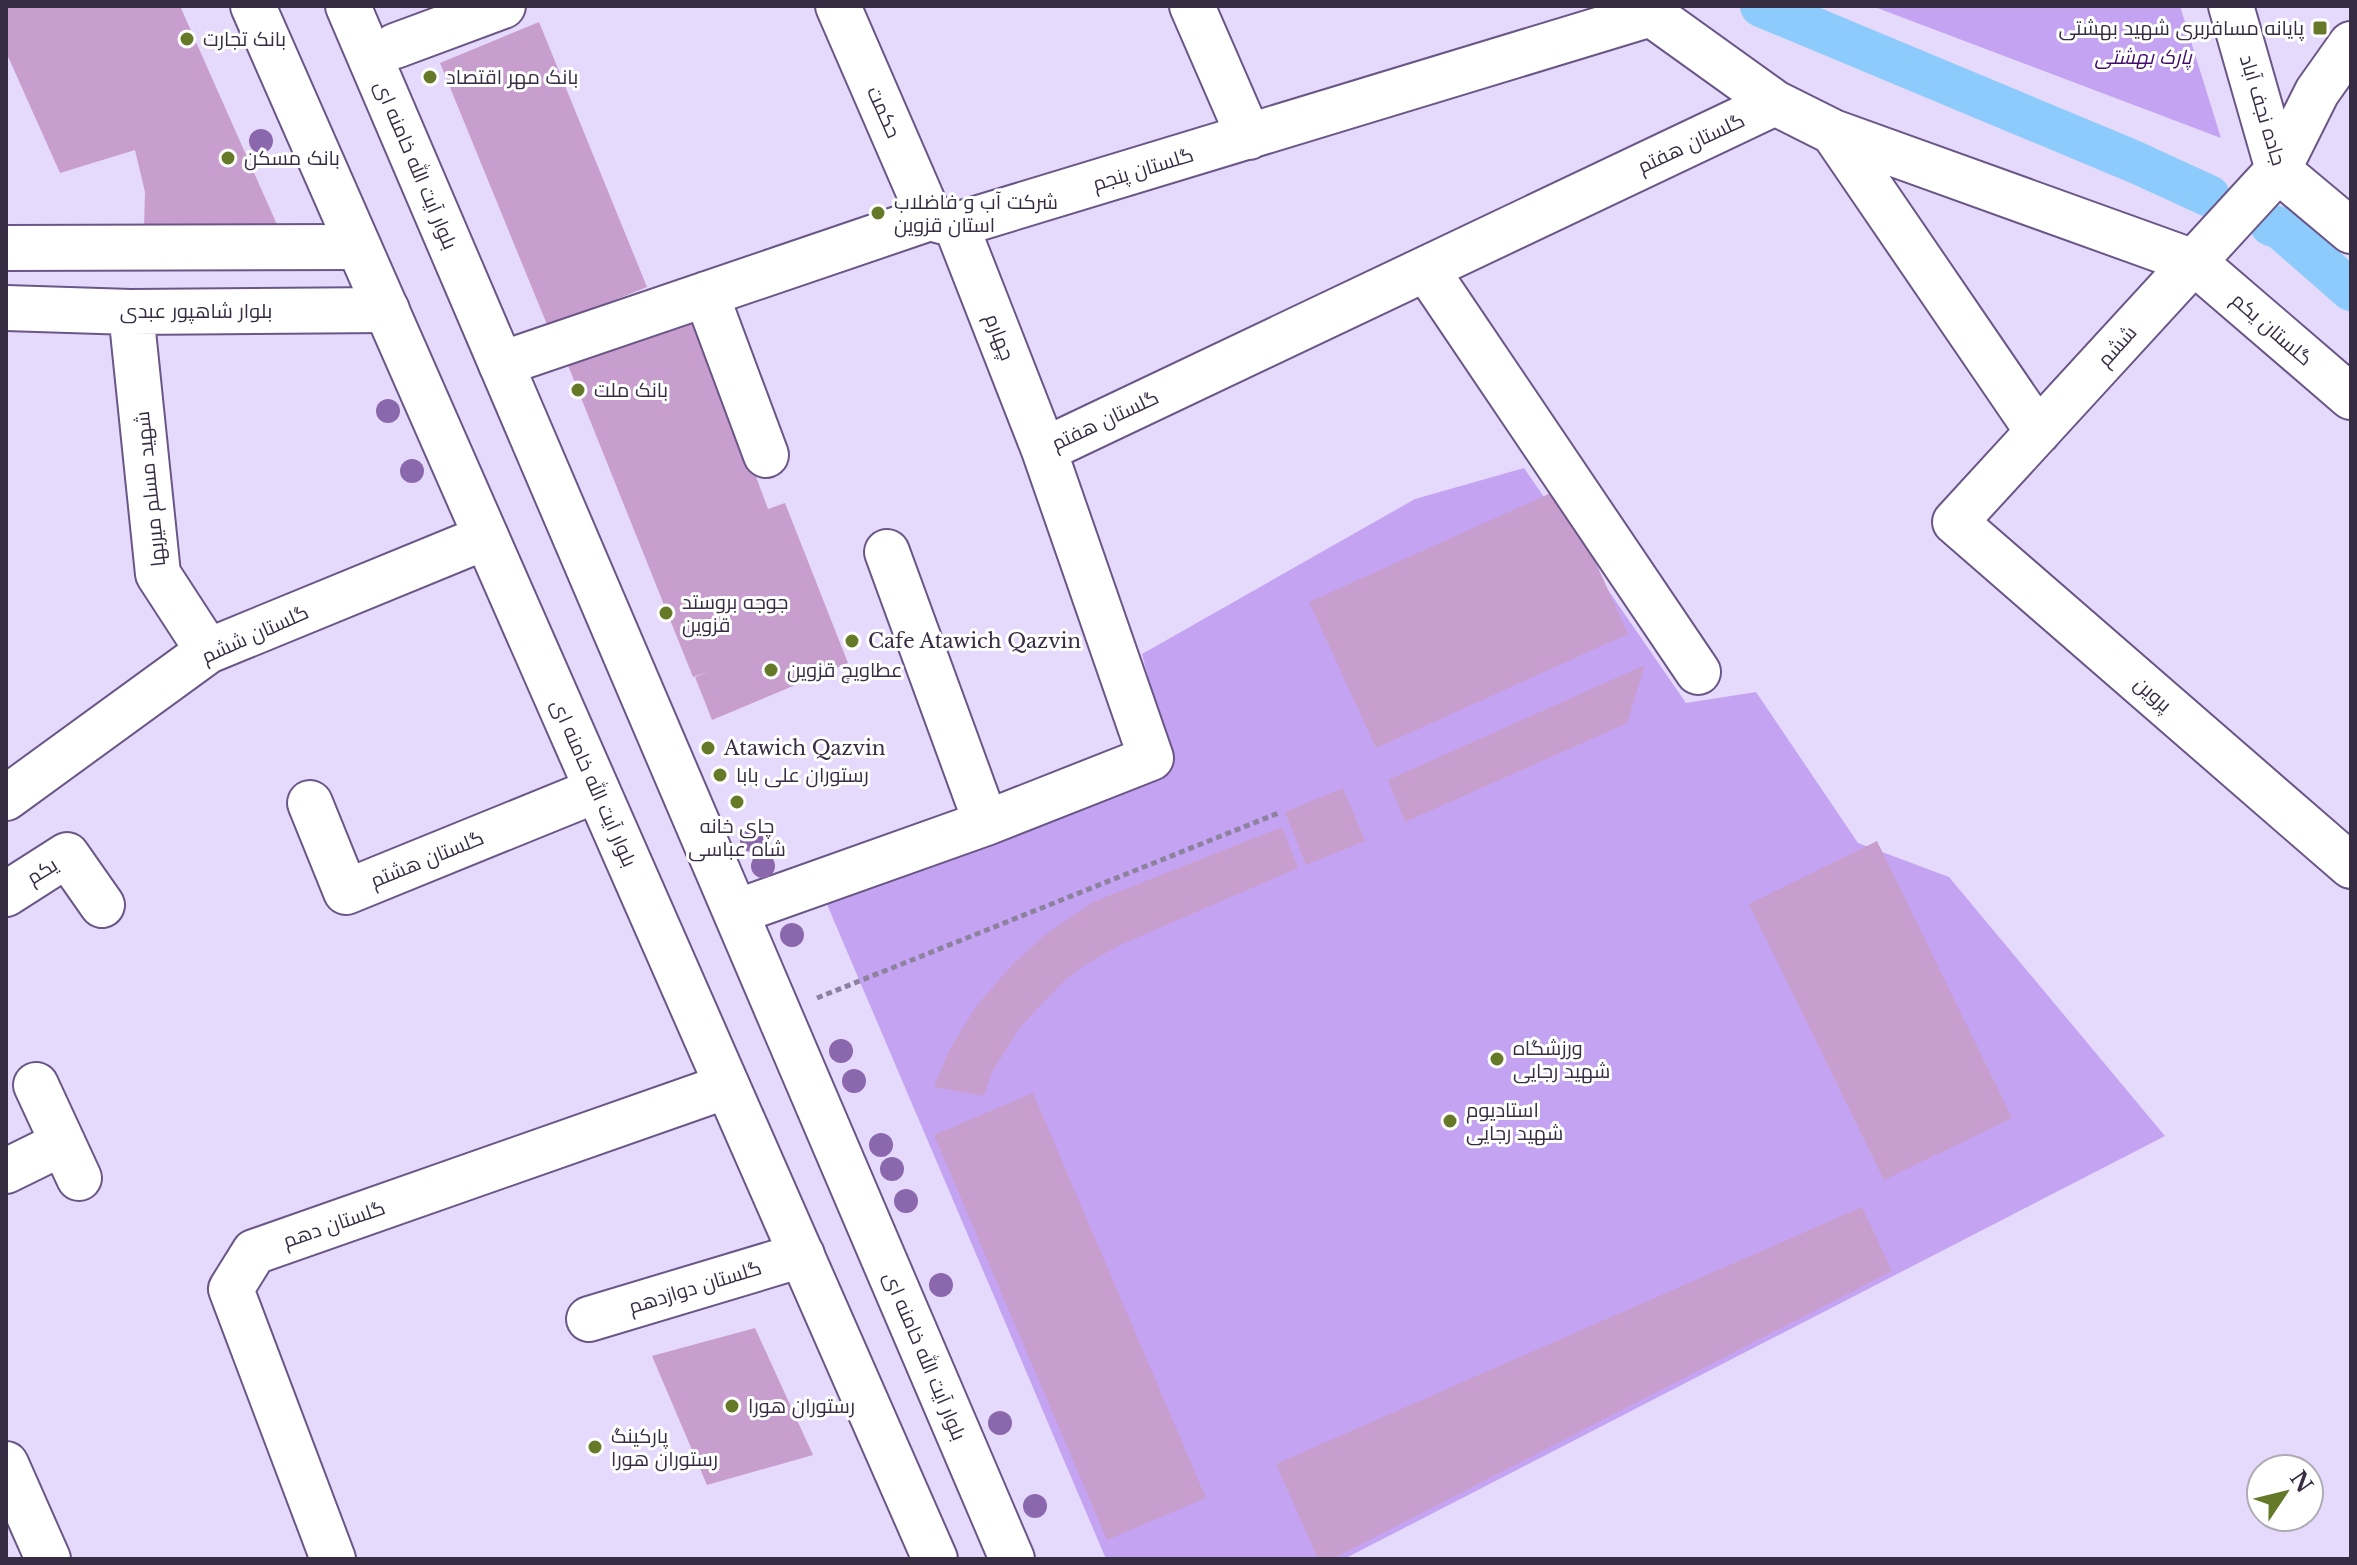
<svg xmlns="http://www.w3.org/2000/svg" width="2357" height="1565" viewBox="0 0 2357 1565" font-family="'Libre Baskerville',Cairo,serif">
	<rect width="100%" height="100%" fill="#e6dafc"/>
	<path fill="#c4a4f2" d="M1872,6H2180L2221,138Z
		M1524,468L1686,703L1756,692L1858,843L1949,877L2165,1136L1344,1559H1106L823,895L1162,732L1142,654L1415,499Z"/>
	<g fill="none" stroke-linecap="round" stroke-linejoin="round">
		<path stroke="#8ccbfb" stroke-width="42" d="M1761,6L2135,162L2209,196
			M2271,225L2280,228L2351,290"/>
	</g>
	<path fill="#c79ecd" d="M6,6H180L283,238L144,229L145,192L135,150L60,173L6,52Z
		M539,22L647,287L548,327L440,63Z
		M697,316L768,509L785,503L848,663L712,720L695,677L710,671L693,677L567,363Z
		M1562,488L1628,634L1376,748L1309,602Z
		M1645,665L1627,723L1405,822L1388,780Z
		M1343,788L1365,841L1306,865L1285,812Z
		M1282,827L1298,868L1120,945L1085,965L1065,980L1021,1026L992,1072L984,1096L934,1087L950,1049L977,1005L1014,963L1046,934L1093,902Z
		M1877,841L2012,1118L1884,1180L1749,904Z
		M1033,1093L1206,1498L1107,1540L934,1135Z
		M1862,1207L1892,1271L1332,1559H1318L1276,1464Z
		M755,1328L813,1455L707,1485L652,1356Z"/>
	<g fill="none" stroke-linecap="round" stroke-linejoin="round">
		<g stroke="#6a5687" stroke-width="48">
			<path id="minor" d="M838,6L930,218
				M1192,6L1249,137
				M1635,6L1651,14L1775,103L1833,132L2194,262L2351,397
				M2231,6L2278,170L2351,231
				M2351,44L2317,92L2278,170L1955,522L2351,866
				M395,46L503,6
				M1833,132L2038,432
				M956,225L1044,450
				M6,248L358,247
				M1426,269L1698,672
				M706,294L766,455
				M6,308L131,312L387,310
				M131,312L158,574L208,651
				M501,364L930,218L956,225L1651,14
				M887,552L986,823
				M6,798L208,651L486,537
				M310,803L346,892L597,790
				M6,894L67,855L102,905
				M736,912L986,823L1151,758L1044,450L1775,103
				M36,1085L79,1178
				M6,1171L63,1143
				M589,1319L802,1255
				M6,1464L48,1559
				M333,1559L231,1289L254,1252L727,1086"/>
		</g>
		<g stroke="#6a5687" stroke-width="48">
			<path id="major" d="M253,6L935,1559
				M348,6L1012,1559"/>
		</g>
		<path stroke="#8d829e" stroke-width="5" stroke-dasharray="6 4" stroke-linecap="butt" d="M817,998L1281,812"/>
		<use href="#minor" stroke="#fff" stroke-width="44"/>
		<use href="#major" stroke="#fff" stroke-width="44"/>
	</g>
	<g fill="#8b68ad">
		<circle cx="261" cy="141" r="12"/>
		<circle cx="388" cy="411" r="12"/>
		<circle cx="412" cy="471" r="12"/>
		<circle cx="752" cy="840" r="12"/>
		<circle cx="763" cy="866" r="12"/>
		<circle cx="792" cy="935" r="12"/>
		<circle cx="841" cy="1051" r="12"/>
		<circle cx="854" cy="1081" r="12"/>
		<circle cx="881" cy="1145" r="12"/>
		<circle cx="892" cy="1169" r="12"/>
		<circle cx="906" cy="1201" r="12"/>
		<circle cx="941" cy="1285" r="12"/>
		<circle cx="1000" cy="1423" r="12"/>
		<circle cx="1035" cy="1506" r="12"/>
	</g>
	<g fill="#657929" stroke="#fff" stroke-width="3">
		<rect x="2312" y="20" width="16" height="16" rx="4"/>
		<circle cx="187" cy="39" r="8"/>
		<circle cx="430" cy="77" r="8"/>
		<circle cx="228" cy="158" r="8"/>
		<circle cx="878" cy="213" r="8"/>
		<circle cx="578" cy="390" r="8"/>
		<circle cx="666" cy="613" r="8"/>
		<circle cx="852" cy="641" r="8"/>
		<circle cx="771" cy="670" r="8"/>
		<circle cx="708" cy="748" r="8"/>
		<circle cx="720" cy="775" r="8"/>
		<circle cx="737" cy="802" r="8"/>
		<circle cx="1497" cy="1059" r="8"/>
		<circle cx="1450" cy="1121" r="8"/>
		<circle cx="732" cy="1406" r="8"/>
		<circle cx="595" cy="1447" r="8"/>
	</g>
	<g text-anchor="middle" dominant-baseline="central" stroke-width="6" stroke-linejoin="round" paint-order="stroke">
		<g font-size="20" fill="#362d43" stroke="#fff" text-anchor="start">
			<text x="2304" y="28" text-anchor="end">پایانه مسافربری شهید بهشتی</text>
			<text x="203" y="39">بانک تجارت</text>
			<text x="446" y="77">بانک مهر اقتصاد</text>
			<text x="244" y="158">بانک مسکن</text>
			<text x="894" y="202">شرکت آب و فاضلاب<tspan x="894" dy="23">استان قزوین</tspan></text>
			<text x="594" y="390">بانک ملت</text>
			<text x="682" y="602">جوجه بروستد<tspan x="682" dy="23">قزوین</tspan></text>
			<text x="868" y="641">Cafe Atawich Qazvin</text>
			<text x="787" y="670">عطاویچ قزوین</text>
			<text x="724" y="748">Atawich Qazvin</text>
			<text x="736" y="775">رستوران علی بابا</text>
			<text x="737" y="826" text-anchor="middle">چای خانه<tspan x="737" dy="23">شاه عباسی</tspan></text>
			<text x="1513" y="1048">ورزشگاه<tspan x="1513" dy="23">شهید رجایی</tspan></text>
			<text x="1466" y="1110">استادیوم<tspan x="1466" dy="23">شهید رجایی</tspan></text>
			<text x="748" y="1406">رستوران هورا</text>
			<text x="611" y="1436">پارکینگ<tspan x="611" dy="23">رستوران هورا</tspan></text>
		</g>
		<g font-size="20" font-style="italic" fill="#400b6c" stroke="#fff">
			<text x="2143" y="57">پارک بهشتی</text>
		</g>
		<g font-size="20" fill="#362d43" stroke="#fff">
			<text transform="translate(2263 110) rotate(73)">جاده نجف آباد</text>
			<text transform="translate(884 112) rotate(66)">حکمت</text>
			<text transform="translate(1691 143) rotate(-25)">گلستان هفتم</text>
			<text transform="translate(416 165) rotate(67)">بلوار آیت الله خامنه ای</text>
			<text transform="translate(1143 169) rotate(-17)">گلستان پنجم</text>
			<text x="196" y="311">بلوار شاهپور عبدی</text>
			<text transform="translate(2272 329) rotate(41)">گلستان یکم</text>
			<text transform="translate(1000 337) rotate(69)">چهارم</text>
			<text transform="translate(2117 346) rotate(-48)">ششم</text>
			<text transform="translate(1105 420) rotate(-25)">گلستان هفتم</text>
			<text transform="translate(150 489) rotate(-96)">شهید مسلم میربها</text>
			<text transform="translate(255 634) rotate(-24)">گلستان ششم</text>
			<text transform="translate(2153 694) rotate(41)">پروین</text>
			<text transform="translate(594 783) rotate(66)">بلوار آیت الله خامنه ای</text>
			<text transform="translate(427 859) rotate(-22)">گلستان هشتم</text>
			<text transform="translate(42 871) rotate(-32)">یکم</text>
			<text transform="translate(334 1224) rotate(-19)">گلستان دهم</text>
			<text transform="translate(695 1287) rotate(-17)">گلستان دوازدهم</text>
			<text transform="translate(925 1356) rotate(67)">بلوار آیت الله خامنه ای</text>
		</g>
	</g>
	<rect width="2357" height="1565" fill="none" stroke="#362d43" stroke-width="16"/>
	<g transform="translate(2285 1493) rotate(55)"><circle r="38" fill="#ffffff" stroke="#afabb4" stroke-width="2"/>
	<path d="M0-6L14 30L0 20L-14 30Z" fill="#657929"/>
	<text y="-12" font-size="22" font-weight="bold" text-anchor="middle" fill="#362d43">N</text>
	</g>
</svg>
